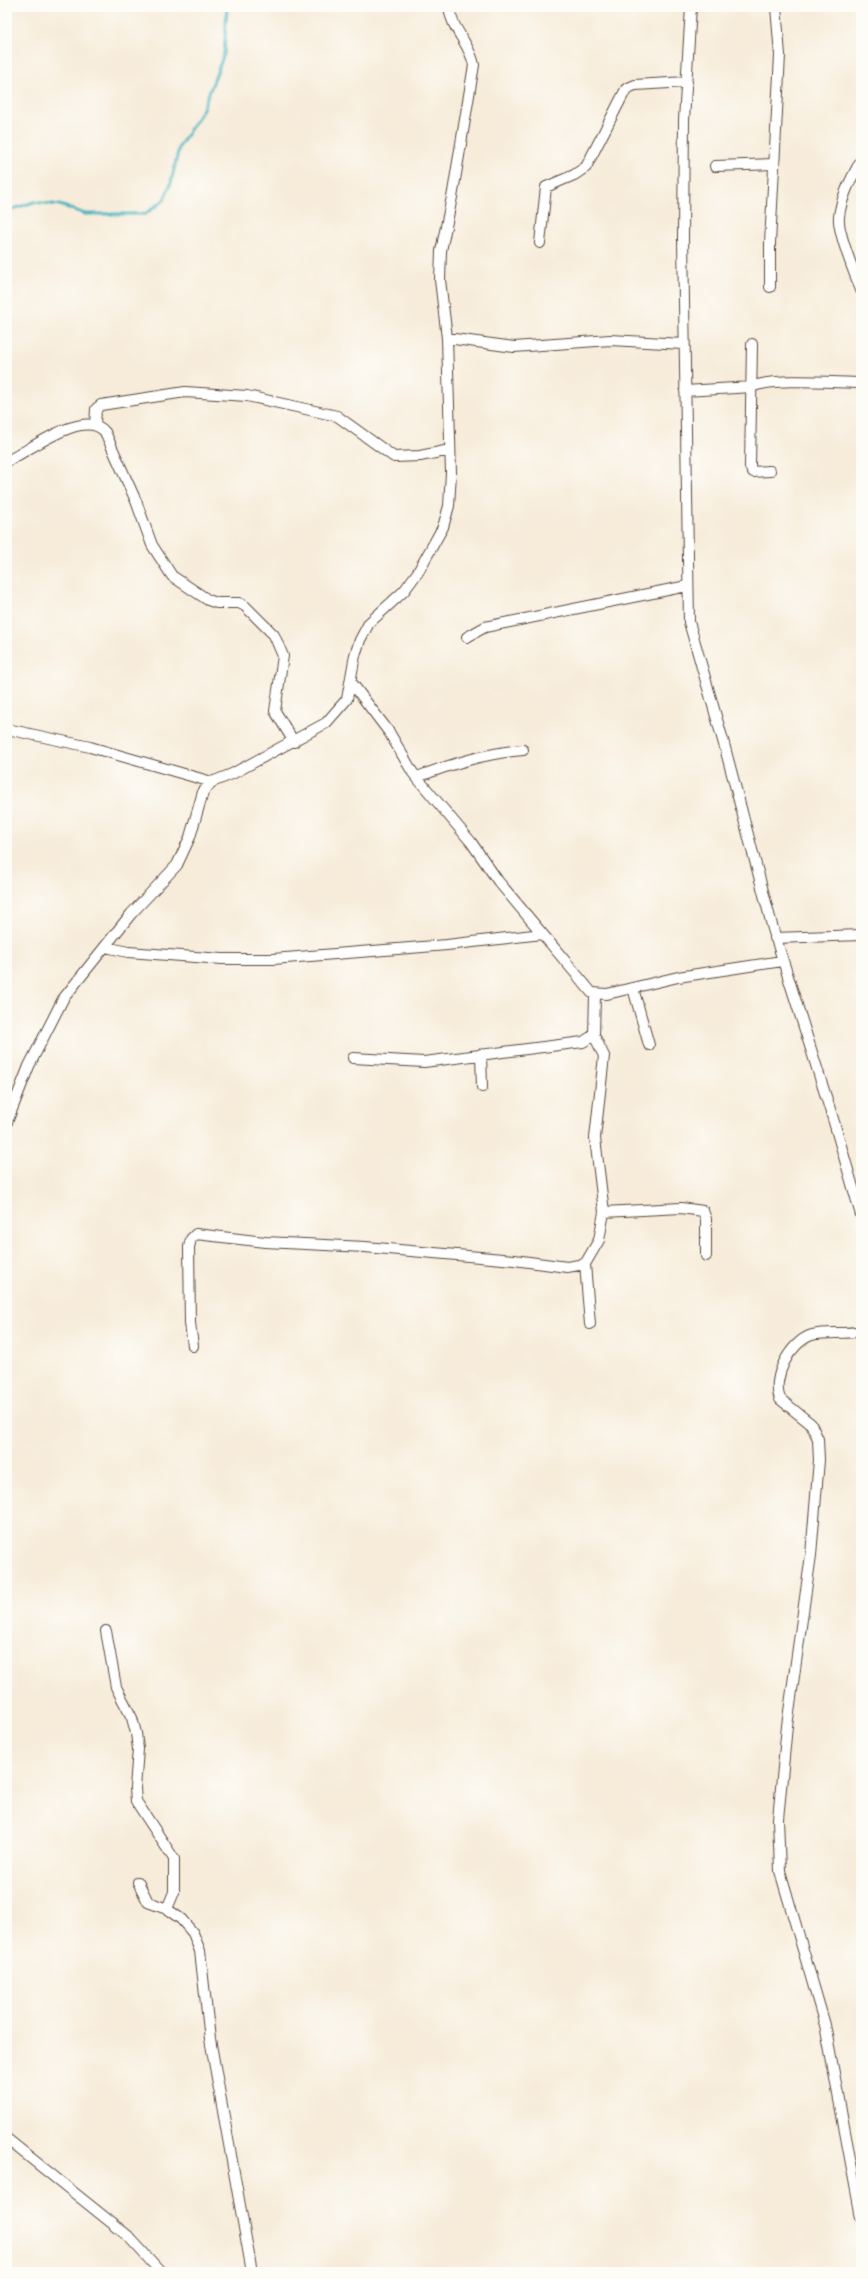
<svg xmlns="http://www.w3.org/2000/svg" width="868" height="2279" viewBox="0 0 868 2279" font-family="'Patrick Hand',sans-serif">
	<rect width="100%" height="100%" fill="#fdfcf7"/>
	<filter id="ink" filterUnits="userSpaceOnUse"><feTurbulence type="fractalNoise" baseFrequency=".025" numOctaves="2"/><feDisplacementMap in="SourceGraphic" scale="8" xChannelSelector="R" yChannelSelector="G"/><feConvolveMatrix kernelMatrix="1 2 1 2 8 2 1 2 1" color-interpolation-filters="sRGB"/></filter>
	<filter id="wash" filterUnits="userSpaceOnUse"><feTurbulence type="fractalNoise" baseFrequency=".012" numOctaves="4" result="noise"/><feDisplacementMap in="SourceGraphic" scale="16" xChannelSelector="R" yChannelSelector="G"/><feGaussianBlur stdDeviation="0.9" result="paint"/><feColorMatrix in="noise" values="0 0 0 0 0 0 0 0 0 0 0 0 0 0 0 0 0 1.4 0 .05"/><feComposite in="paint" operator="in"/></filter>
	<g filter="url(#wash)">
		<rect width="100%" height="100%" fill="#f7ecda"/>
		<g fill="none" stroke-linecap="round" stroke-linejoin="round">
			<path stroke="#44b3bf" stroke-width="3" d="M7,211L34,202L60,205L85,214H145L164,200L171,183L179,147L202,111L224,54L227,7"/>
		</g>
	</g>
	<g filter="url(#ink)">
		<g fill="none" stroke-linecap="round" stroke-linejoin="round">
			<g stroke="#57473a" stroke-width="12">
				<path id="minor" d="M691,7L684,120L683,238L689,622L724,744L773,929L834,1122L861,1215
					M861,160C852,177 841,197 839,217C837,231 855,275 861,290
					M715,166L774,164
					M540,243L546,187L574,175L586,167L626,89L635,85L687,82
					M770,287V243L780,55L776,7
					M447,338L440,280L441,251L453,192L474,65C470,43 451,29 449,7
					M752,344L750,467L753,472L770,471
					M685,391L752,387C772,377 836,383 861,383
					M95,425L96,409L101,405L185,392L247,396L337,416L394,457L420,456L450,450
					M7,461C29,451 85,407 105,432L136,501L152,545L172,576L208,600L217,603H239L245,606L274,635L283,656L275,711L294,742
					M467,637L485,627L687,586
					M351,682L389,732L413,773L471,842L498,881L592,993L607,994L678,977L782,961
					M7,729L90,747L212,782
					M417,777C452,764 486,753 523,750
					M775,938L861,935
					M106,947L128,952L222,959H273L447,945L542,934
					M633,988L649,1045
					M481,1054L482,1087
					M353,1058L424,1062L583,1042L594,1035L595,995
					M7,1122L29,1066L63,999L131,914L177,865L190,837L203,792L212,782L232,774L326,723L347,699L355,655L360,640L369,623L404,591L418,572L443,527L449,506L451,473L447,338L514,347L610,340L683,344
					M604,1212L681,1208L703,1211L706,1219V1256
					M585,1264L590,1324
					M861,1331C845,1335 827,1331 812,1335C790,1342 771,1378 780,1399L811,1424L818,1439L819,1460L811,1555L787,1726L778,1819L780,1871L825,2025L861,2217
					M193,1346L190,1323L189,1247L191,1239L196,1234L265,1242L365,1247L514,1260L567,1267L585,1264L599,1240L604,1212L595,1138L604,1056L594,1035
					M106,1631L116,1687L132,1718L136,1733L138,1749L135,1788L136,1801L174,1859V1892L167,1909
					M138,1882L148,1902L167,1909L181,1919L193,1933L200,1951L210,2039L252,2272
					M7,2139L128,2236L161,2272"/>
			</g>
			<use href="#minor" stroke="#fff" stroke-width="10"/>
		</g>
	</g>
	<rect width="868" height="2279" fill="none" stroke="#fdfcf7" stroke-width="24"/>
</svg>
